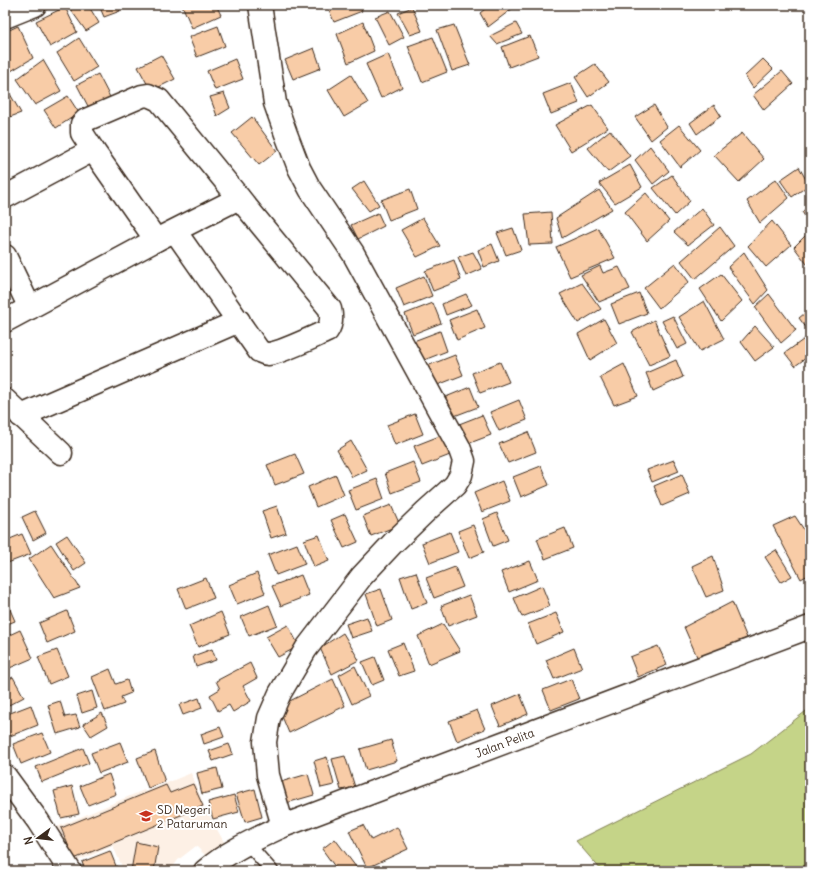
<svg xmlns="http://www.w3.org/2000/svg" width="815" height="876" viewBox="0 0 815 876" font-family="Delius,sans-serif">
	<rect width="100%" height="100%" fill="#fff"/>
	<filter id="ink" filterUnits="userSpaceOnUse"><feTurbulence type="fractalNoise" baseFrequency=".025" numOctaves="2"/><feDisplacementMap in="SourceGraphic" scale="8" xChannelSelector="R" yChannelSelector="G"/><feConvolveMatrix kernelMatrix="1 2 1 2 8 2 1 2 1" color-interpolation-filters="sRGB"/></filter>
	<g filter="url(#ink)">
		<path fill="#fdf0e5" d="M191,773L204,806L224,842L206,856L196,846L178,860L170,871H124L113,846L73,863L57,827L144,790L145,792Z"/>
		<path fill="#c5d488" stroke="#807f53" d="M810,708V871H602L576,841L751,754Z"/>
		<path fill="#f8cca7" stroke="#3b2a1e" d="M69,5H88L99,23L86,31L68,6Z
			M99,5H117L120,11L104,17Z
			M130,5H140L132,8Z
			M182,5H216L221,15L192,28Z
			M327,5H359L362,11L334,22Z
			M490,5H517L488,27L480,13Z
			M65,7L77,32L50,47L36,21Z
			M412,7L422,31L410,35L398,13Z
			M390,11L404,37L389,45L375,17Z
			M363,22L374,51L348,63L337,34Z
			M516,23L522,34L497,44L490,36Z
			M454,25L470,65L452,71L437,30Z
			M18,26L33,58L11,71L5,57V32Z
			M218,26L225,46L197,57L189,37Z
			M530,36L538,56L509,67L502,47Z
			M433,37L447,72L422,82L408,46Z
			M79,38L97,67L74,81L57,53Z
			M314,48L321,68L293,79L285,60Z
			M388,54L402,87L381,98L366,64Z
			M161,55L175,79L151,91L138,67Z
			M235,59L243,79L215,90L207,71Z
			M763,59L773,69L753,88L745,76Z
			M43,60L61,91L35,105L17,79Z
			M595,64L609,82L588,97L575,77Z
			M782,71L793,84L764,110L753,95Z
			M98,74L112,101L90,110L77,85Z
			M351,75L368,103L344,117L328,90Z
			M571,83L579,103L551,114L543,94Z
			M6,87L21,113L10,117L5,110V88Z
			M224,93L230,108L217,116L210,97Z
			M68,96L79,113L56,128L44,110Z
			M592,105L608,128L571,151L555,125Z
			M654,105L667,127L651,140L635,117Z
			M714,105L721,116L697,134L690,123Z
			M252,117L277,151L259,165L232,133Z
			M679,125L700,150L680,167L660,140Z
			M610,130L630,156L608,172L588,148Z
			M742,133L764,159L739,182L714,155Z
			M650,146L669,171L653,184L635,160Z
			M630,165L642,187L615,203L599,183Z
			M799,167L809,185L792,197L780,180Z
			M672,175L690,201L675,215L653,188Z
			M776,179L789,198L760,223L747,201Z
			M364,181L379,205L369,211L352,189Z
			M410,189L417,209L389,220L381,200Z
			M599,190L612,209L562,238L556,218Z
			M646,193L669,221L647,241L625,212Z
			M810,205V223L802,212Z
			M702,208L714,225L688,245L674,232Z
			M551,212L553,244L529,245L525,214Z
			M378,213L384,226L358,239L351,225Z
			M423,218L440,246L417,257L401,230Z
			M772,221L791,245L766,267L748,246Z
			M720,227L734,246L695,279L681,261Z
			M513,228L521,250L506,255L497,233Z
			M598,228L615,258L570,277L556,247Z
			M809,232L810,234V268L794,247Z
			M492,244L499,261L484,267L478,250Z
			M473,252L482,269L466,276L458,257Z
			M744,252L768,290L755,304L728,267Z
			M454,260L461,280L433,291L425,271Z
			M675,263L689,282L659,308L644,288Z
			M600,266L603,273L619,267L630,289L599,302L581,275Z
			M721,274L742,301L721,321L700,289Z
			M424,276L432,296L404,307L396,288Z
			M582,283L601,309L578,323L560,294Z
			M639,293L647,313L619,324L611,304Z
			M466,294L472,305L446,315L442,304Z
			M769,294L796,330L781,343L755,307Z
			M704,301L724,339L700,351L679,317Z
			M433,303L441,323L413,334L405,314Z
			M477,309L485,328L457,340L449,320Z
			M810,309V333L799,318Z
			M673,316L687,344L677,349L662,321Z
			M604,319L617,343L590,360L578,334Z
			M654,320L670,356L649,365L632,332Z
			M755,326L774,347L755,361L741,342Z
			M440,331L447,351L419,362L411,342Z
			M807,337L810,342V355L795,366L785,353Z
			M455,355L463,375L435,386L427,366Z
			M676,360L683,377L653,391L646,373Z
			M500,362L509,382L480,393L472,373Z
			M624,364L638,396L614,405L600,377Z
			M470,387L478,407L449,418L441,399Z
			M519,400L527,420L499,431L490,412Z
			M415,414L423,434L395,445L387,425Z
			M482,415L491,435L462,446L454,426Z
			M528,432L536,452L508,463L499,444Z
			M442,435L450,455L422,466L414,446Z
			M351,441L367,470L352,477L337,450Z
			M295,454L304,474L275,485L267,465Z
			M674,460L679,471L652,482L647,470Z
			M413,462L421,482L392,493L385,473Z
			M541,466L549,485L521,497L513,477Z
			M682,474L690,494L662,506L654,486Z
			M336,475L344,495L316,507L308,487Z
			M377,479L384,499L356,510L348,490Z
			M502,481L510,501L482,512L474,493Z
			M391,505L400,525L371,536L363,516Z
			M277,506L286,533L271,538L262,511Z
			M35,511L46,533L33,540L22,517Z
			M497,513L508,540L493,546L483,519Z
			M345,514L358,542L344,548L331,520Z
			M795,516L810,539V574L801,579L773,526Z
			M473,525L484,552L469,558L458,531Z
			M565,528L573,548L545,559L537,539Z
			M450,532L458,552L430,563L422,543Z
			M22,534L31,554L5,564V541Z
			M67,535L86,563L74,571L56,542Z
			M319,535L329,561L314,567L304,540Z
			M51,544L80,588L54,598L29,559Z
			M297,544L305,564L276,575L268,555Z
			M776,550L792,576L781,582L765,557Z
			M713,556L724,590L706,597L692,566Z
			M530,561L538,580L509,592L501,572Z
			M455,567L463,587L434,598L426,578Z
			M416,572L427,603L411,609L400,577Z
			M257,573L265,593L237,604L229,585Z
			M301,575L309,595L281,606L272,586Z
			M206,578L214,598L186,609L178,589Z
			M542,586L550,606L522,617L514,598Z
			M381,589L392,620L377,626L366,594Z
			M469,595L477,615L448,626L441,606Z
			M5,598L15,621L5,625Z
			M732,602L747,638L698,659L684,627Z
			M269,605L277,625L249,636L241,617Z
			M67,611L75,631L47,643L39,623Z
			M221,612L230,634L198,647L189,626Z
			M556,613L564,632L536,644L528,624Z
			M367,617L372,631L351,638L346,624Z
			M443,624L460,651L429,664L418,636Z
			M288,625L299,646L278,657L266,637Z
			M20,630L33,658L5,670V637Z
			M343,633L359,660L332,674L320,648Z
			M403,643L414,671L399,676L388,649Z
			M658,646L667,665L638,677L630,657Z
			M574,648L582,668L554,679L546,660Z
			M212,649L216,660L196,667L193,656Z
			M57,650L68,676L49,684L38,657Z
			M375,657L384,680L372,685L362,662Z
			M250,663L257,678L243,686L251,701L233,712L229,705L218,711L210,695L220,689L216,681Z
			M355,666L369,696L352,704L339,675Z
			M110,669L116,684L127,680L131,693L121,697L124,704L105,711L92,677Z
			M13,677L24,697L5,707V681Z
			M333,679L345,706L289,733L278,707Z
			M571,679L579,699L551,710L543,690Z
			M92,691L97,708L82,713L77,696Z
			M520,694L528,714L500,726L492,706Z
			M199,698L202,708L183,715L179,705Z
			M60,701L65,717L76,715L80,727L57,734L48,705Z
			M31,705L38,725L10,736L5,723V715Z
			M477,710L485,729L457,741L449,721Z
			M102,713L108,726L91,736L83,724Z
			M220,727L224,737L204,744L201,734Z
			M42,733L50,752L21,764L13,744Z
			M391,740L397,761L366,770L360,749Z
			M120,742L128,762L99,773L91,753Z
			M229,744L233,754L213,761L209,751Z
			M83,748L89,763L42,782L36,767Z
			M155,751L165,782L148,788L137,758Z
			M345,756L355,787L341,790L332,759Z
			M327,757L334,785L321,788L314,761Z
			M217,768L222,789L202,794L197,773Z
			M109,774L116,794L88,805L80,786Z
			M308,774L314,795L283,804L277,783Z
			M193,784L203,806L74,859L61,828L166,785L170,793Z
			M72,786L79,814L61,818L54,791Z
			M255,789L262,817L245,822L236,794Z
			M234,795L239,812L213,819L208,802Z
			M363,825L371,840L397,827L408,849L367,868L349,831Z
			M335,839L359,871H338L322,849Z
			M5,840L9,846L5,848Z
			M136,842L158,847L154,871H131Z
			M110,851L118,871H85L82,862Z"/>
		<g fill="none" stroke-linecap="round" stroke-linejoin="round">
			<g stroke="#3b2a1e" stroke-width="15">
				<path id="service" d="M247,843L272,871"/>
			</g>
			<g stroke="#3b2a1e" stroke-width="25">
				<g id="minor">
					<path d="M260,5L275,103L286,134L299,168L310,189L353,253L459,447L464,461L461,475L455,485L426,511L393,543L362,576L306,649L280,693L269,718L265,742L268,775L283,826"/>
					<path d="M5,17L35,5"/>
					<path d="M5,197L93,150"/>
					<path d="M156,240L93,150L82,133V124L86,120L142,96L148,95L159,100L330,309C332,317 332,324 327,331C313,337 281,353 268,354C264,354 262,352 259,351L175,231"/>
					<path d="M5,256L30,308"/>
					<path d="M5,321L156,240L239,198"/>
					<path d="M5,400L61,453"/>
					<path d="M21,416L239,321"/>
					<path id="s1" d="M205,871C228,851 256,839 283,826L810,627"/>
				</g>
			</g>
			<g stroke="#3b2a1e" stroke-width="25">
				<path id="tertiary" d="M5,776L38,821L70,871"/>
			</g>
			<use href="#service" stroke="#fff" stroke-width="12"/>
			<use href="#minor" stroke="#fff" stroke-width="22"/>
			<use href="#tertiary" stroke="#fff" stroke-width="22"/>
		</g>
	</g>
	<defs>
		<g id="school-bare" transform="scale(1.08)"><path d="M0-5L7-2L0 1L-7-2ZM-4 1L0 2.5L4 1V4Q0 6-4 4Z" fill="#c8321e" stroke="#fff" stroke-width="2.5" paint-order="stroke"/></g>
	</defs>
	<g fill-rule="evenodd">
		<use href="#school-bare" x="146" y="816"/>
	</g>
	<g text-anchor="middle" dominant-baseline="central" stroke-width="4" stroke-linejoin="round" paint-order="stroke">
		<g font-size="12" fill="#3b2a1e" stroke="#fff">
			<text stroke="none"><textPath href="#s1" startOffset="327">Jalan Pelita</textPath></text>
		</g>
		<g font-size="12" fill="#3b2a1e" stroke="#fff" text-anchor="start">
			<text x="157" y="809">SD Negeri<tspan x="157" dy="14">2 Pataruman</tspan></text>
		</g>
	</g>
	<rect width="815" height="876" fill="none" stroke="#fff" stroke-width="20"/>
	<rect x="10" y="10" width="795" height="856" fill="none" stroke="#3b2a1e" stroke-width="1.5" filter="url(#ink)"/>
	<g transform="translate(38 838) rotate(255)" stroke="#ffffff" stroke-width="3" paint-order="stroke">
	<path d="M0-3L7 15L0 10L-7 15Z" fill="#3b2a1e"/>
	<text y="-6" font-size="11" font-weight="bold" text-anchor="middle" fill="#3b2a1e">N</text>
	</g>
</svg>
